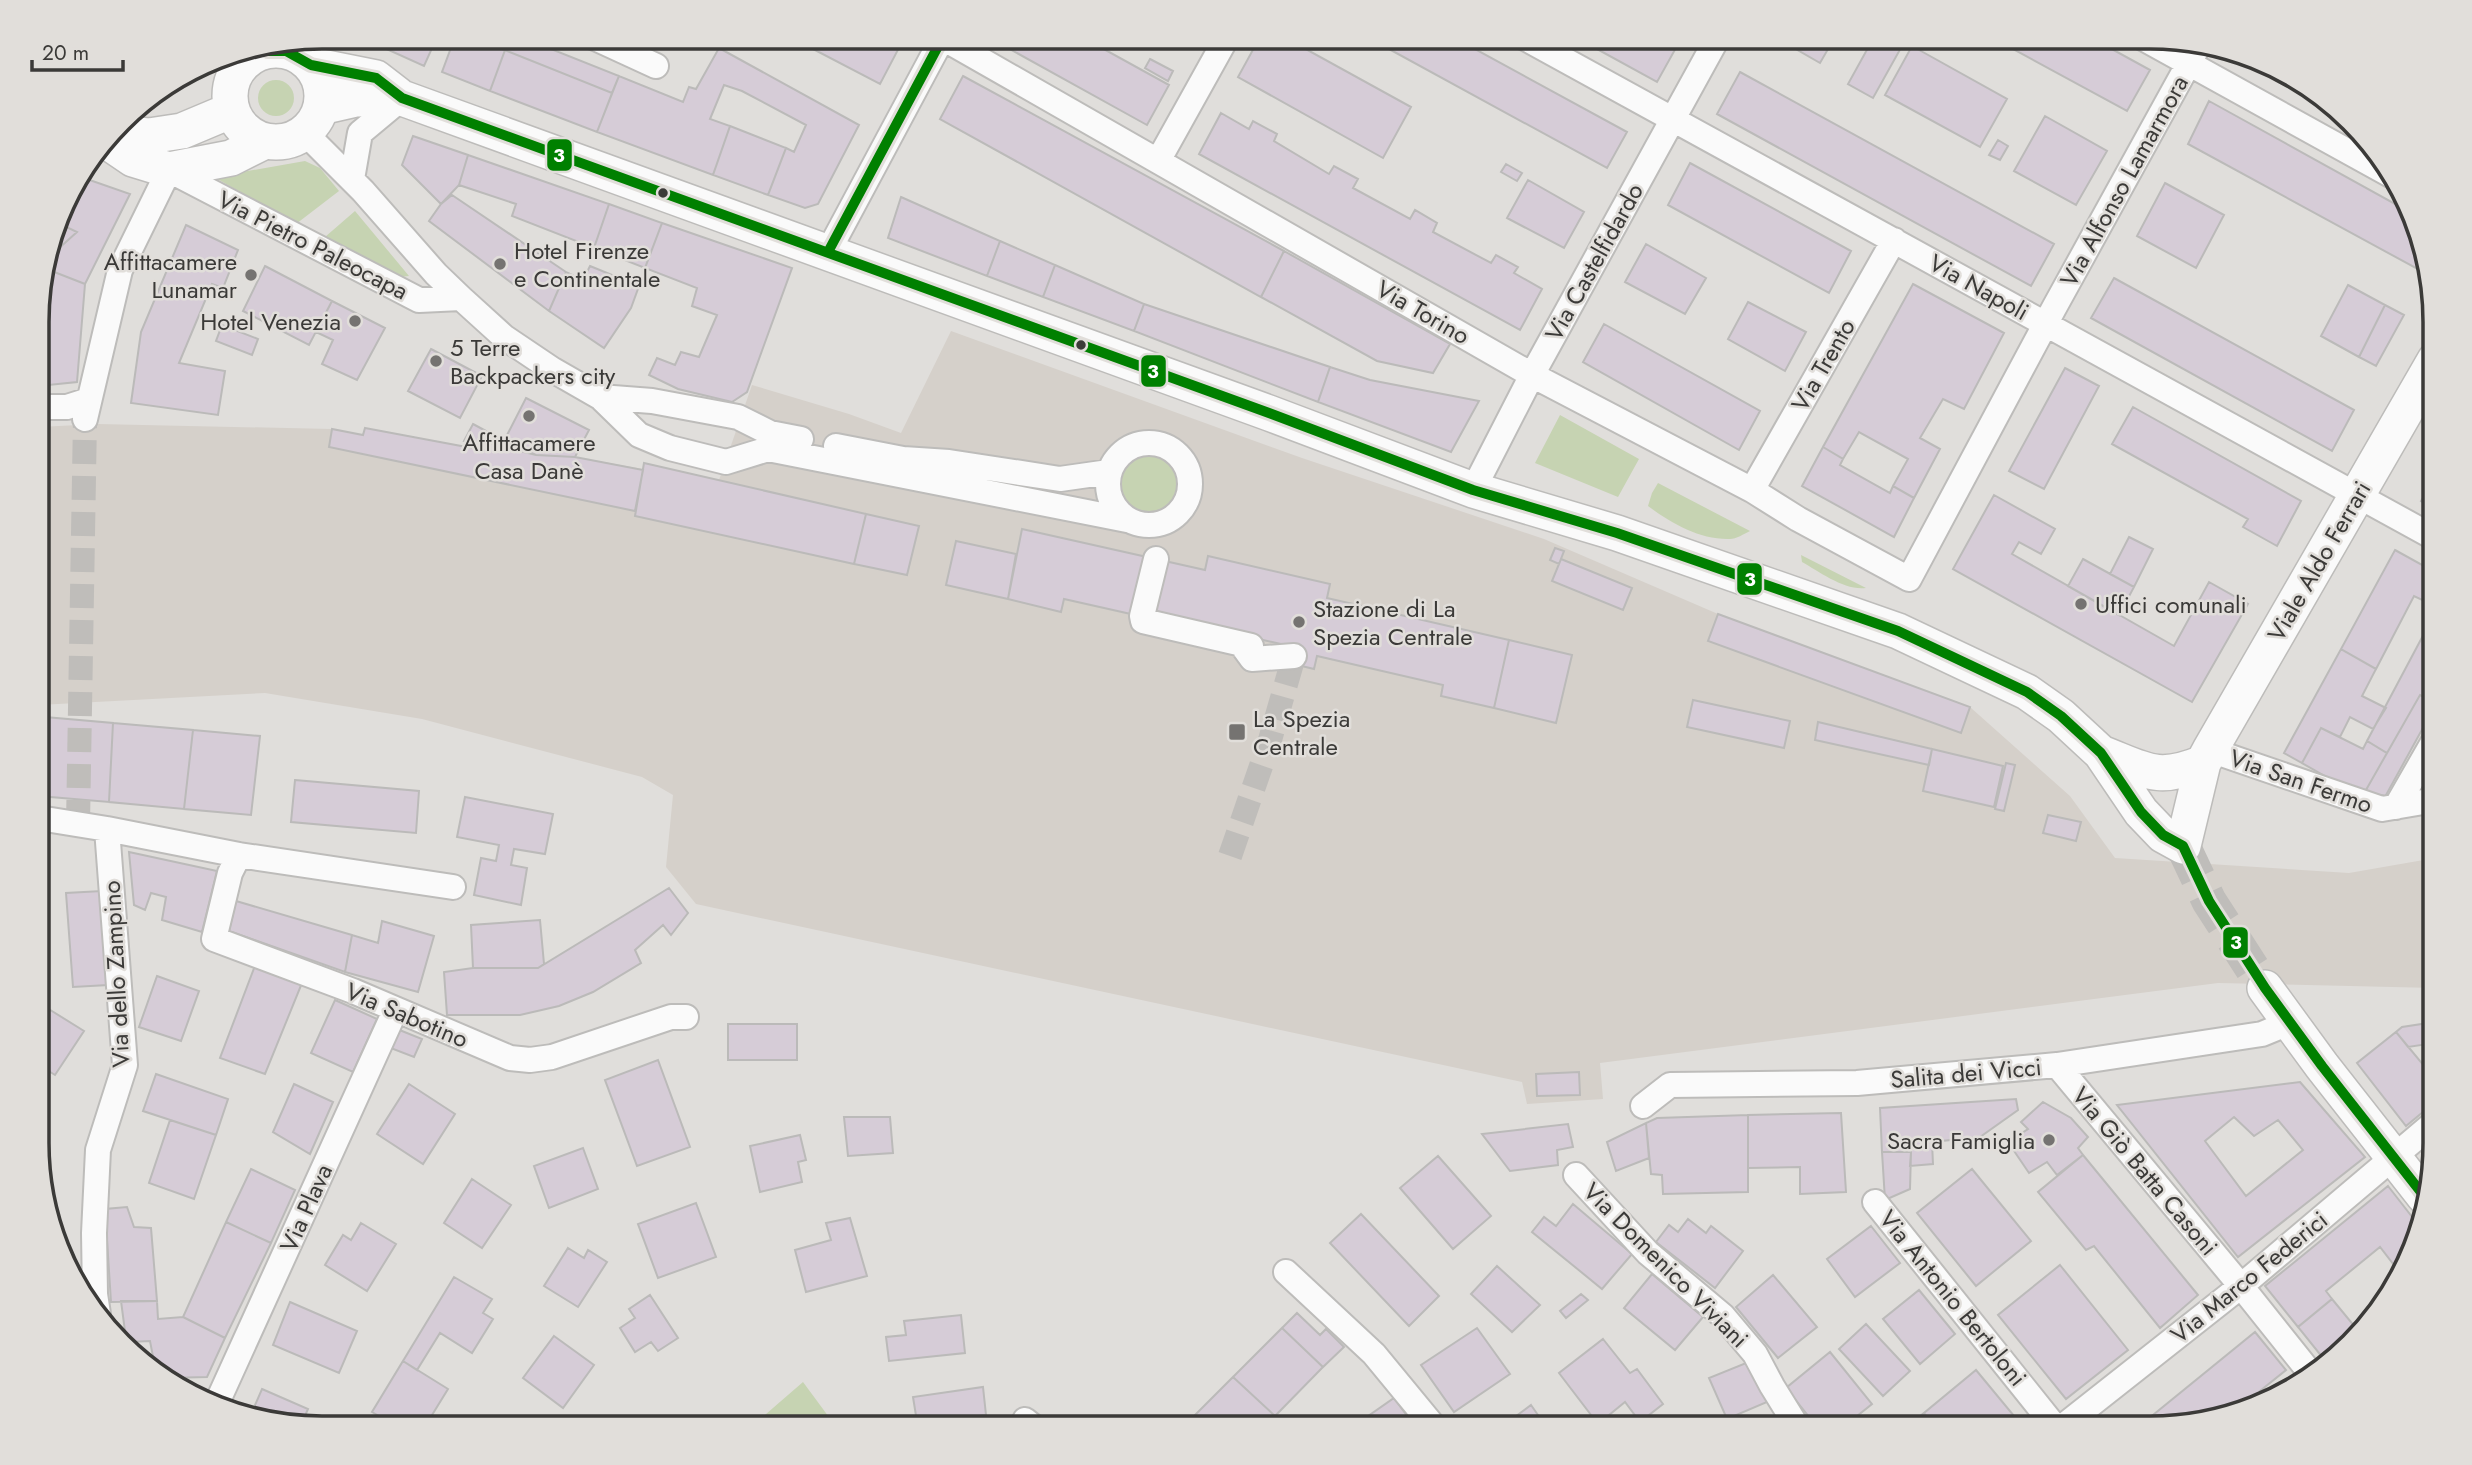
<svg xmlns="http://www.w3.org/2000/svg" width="2472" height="1465" viewBox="0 0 2472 1465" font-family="Jost,sans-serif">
	<rect width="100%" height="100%" fill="#e0dedb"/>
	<path fill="#d5d0ca" d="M951,331L1302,458L1544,539L1718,614L1970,707L2070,796L2115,858L2349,873L2435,858V988L2218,983L1600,1063L1603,1099L1527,1104L1522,1082L696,904L666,867L673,795L642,777L422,719L265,693L39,705V427L98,424L332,429L363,435L365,428L487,451L488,443L504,441L526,398L589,430L576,457L643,469L644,463L719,480L752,385L849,414L901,433Z"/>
	<path fill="#c6d3b2" d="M258 98a18 18 0 1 1 36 0a18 18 0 1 1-36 0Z
		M305,161L320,168L339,191L296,224L214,177Z
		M355,211L409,276L399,277L325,237Z
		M1560,415L1639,459L1618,497L1535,463Z
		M1121 484a28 28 0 1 1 56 0a28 28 0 1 1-56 0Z
		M1658,483L1750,531C1744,534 1736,539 1730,539C1700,540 1671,523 1648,506L1652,493Z
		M1801,555L1866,588C1845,591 1820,572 1802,562Z
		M803,1382L837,1428H750Z"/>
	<path fill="#d6ccd7" stroke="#bbbab9" stroke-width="2" fill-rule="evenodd" d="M360,37H437L424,66Z
		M455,37H472L505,50L490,91L442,72Z
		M472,37H521L619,76L612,93Z
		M660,37H682L677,46Z
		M790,37H887L901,44L880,84Z
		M988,37H1082L1169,85L1147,125Z
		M1176,37H1198L1192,46Z
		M1260,37H1284L1411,107L1383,158L1238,77Z
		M1367,37H1453L1627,132L1607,168Z
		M1589,37H1682L1657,82L1586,43Z
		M1775,37H1835L1820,63Z
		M1874,37H1907L1873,98L1848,84Z
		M1991,37H2090L2150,70L2127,111Z
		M1912,46L2007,99L1980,147L1885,95Z
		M719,48L859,125L818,204L805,208L768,195L786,148L794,152L806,125L742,91L724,85L710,119L730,126L713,175L597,132L619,76L683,102L689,87L696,89Z
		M505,50L612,93L597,132L490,91Z
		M2243,54L2293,75L2308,87L2307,90Z
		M1150,59L1173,71L1168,81L1145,68Z
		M1740,72L2054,244L2031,286L1717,114Z
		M963,76L1284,251L1261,297L940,119Z
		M2209,101L2406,210L2425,273L2188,144Z
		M1221,113L1249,129L1253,121L1277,134L1274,141L1329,174L1334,166L1358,179L1353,188L1410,219L1415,210L1437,223L1433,232L1491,263L1496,255L1518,267L1514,273L1542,289L1520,330L1199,154Z
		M2045,116L2107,151L2076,205L2014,171Z
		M730,126L786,148L768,195L713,175Z
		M413,136L468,155L459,185L441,204L402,165Z
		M1998,140L2008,146L2000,160L1989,155Z
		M468,155L609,204L594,248L512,216L516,204L459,185Z
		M1690,163L1851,251L1829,293L1668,205Z
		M1506,164L1522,173L1517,181L1501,172Z
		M81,177L130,194L85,284L44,268L47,259L77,232L58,223L66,196Z
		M1528,180L1584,212L1564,248L1507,218Z
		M2165,183L2224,215L2196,268L2137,236Z
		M452,195L566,272L549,311L429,221L441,204Z
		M901,197L1000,241L987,276L888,238Z
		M609,204L662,223L645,268L594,248Z
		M58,223L77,232L47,259Z
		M662,223L792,268L747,392L732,402L678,389L649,375L657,358L675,365L681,352L699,357L717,315L692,306L697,288L645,268Z
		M186,225L238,250L223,288L212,284L179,363L225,371L218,415L131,403L141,332Z
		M1000,241L1055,265L1043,297L987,276Z
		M1646,244L1706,278L1685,314L1625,282Z
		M1284,251L1450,344L1433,373L1377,361L1261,297Z
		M1055,265L1144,304L1134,331L1043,297Z
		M265,266L332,301L309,345L243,311Z
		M590,266L639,286L631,308L604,348L549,311L566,272L583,280Z
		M44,268L85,284L77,382L39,386V286Z
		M2114,278L2354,410L2332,451L2091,318Z
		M1913,284L2004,333L1964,409L1943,399L1920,438L1940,449L1914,498L1893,486L1908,459L1859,432L1843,459L1823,447Z
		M2348,285L2385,305L2359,357L2321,336Z
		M332,301L385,328L357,380L322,364L333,340L316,332Z
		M1748,302L1806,332L1785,371L1728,339Z
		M1144,304L1330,367L1318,402L1134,331Z
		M2385,305L2404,315L2376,366L2359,357Z
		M1604,324L1760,411L1739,450L1583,362Z
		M222,325L258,339L252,355L216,341Z
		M431,349L482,376L460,418L408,391Z
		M1330,367L1370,380L1479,401L1451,452L1318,402Z
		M2065,368L2099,386L2044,489L2009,471Z
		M526,398L589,430L575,457L536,455L504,441Z
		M2133,407L2301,501L2277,546L2243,527L2248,519L2112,444Z
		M473,424L486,431L480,443L464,441Z
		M365,428L488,451V443L536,455L575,457L643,470L635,511L329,447L332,429L363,435Z
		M1823,447L1843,459L1840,465L1890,493L1893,486L1914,498L1894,537L1802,486Z
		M644,463L866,514L854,564L635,516Z
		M2435,476V509L2421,501Z
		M1994,495L2055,529L2041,554L2019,542L2012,554L2174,646L2209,582L2248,604L2192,702L1953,569Z
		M866,514L919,526L907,575L854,564Z
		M1022,529L1205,570L1208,556L1330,584L1327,598L1509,640L1494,708L1441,696L1443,685L1317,656L1314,669L1277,660L1281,644L1232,633L1193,628L1064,599L1061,612L1008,599Z
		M2129,537L2153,549L2134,587L2110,574Z
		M956,541L1016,554L1008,599L946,585Z
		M1555,548L1564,551L1559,564L1550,560Z
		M2395,550L2435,572V606L2414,596L2376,669L2341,649Z
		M1561,559L1632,588L1623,610L1552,581Z
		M2083,559L2134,587L2119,615L2068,586Z
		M2435,613V703L2420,695L2387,753L2367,741Z
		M1718,614L1970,707L1961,733L1708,641Z
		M1509,640L1572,655L1556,723L1494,708Z
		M2341,649L2376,669L2362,696L2386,708L2373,729L2350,717L2340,737L2321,728L2302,763L2284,753Z
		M2420,695L2435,703V706L2380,806L2362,797Z
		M1693,700L1790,721L1784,748L1687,727Z
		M45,717L113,723L109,802L39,796Z
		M1818,722L1932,749L1929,765L1815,740Z
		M113,723L193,730L184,809L109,802Z
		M2321,728L2363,749L2367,741L2387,753L2362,797L2302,763Z
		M193,730L260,736L251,815L184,809Z
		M1932,749L2003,766L1994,807L1923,791Z
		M2006,763L2015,765L2004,811L1995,809Z
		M295,780L419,791L416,833L291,822Z
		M465,797L553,814L545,854L514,849L511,865L527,868L521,905L474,895L481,858L496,861L499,845L457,837Z
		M2048,815L2081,822L2076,841L2043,833Z
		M129,852L217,871L202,932L162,920L166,897L151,893L145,910L134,905Z
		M669,888L688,913L671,935L663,925L635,950L641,963L593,992L559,1006L520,1015H447L444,972L473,968H538Z
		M102,891L108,985L73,987L66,893Z
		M236,901L352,935L345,972L229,931Z
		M540,920L544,964L538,968H473L471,925Z
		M382,921L434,936L418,992L345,972L352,935L378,943Z
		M256,963L302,983L265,1074L220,1058Z
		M157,976L199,991L181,1041L139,1027Z
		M335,1000L377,1019L353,1072L311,1053Z
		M39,1003L84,1031L55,1075L39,1065Z
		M2435,1022V1043L2408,1047L2396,1032L2402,1027Z
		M728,1024H797V1060H728Z
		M397,1029L422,1039L414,1057L388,1047Z
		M2396,1032L2435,1079V1102L2406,1126L2357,1063Z
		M658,1060L690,1147L637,1166L605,1080Z
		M1579,1072L1580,1095L1537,1096L1536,1074Z
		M156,1074L228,1099L216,1135L143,1111Z
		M2300,1082L2365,1157L2238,1257L2117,1105ZM2234,1117L2254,1136L2278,1120L2303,1150L2246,1196L2205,1141Z
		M294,1084L333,1102L310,1154L273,1132Z
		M409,1084L455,1114L423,1164L377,1134Z
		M2016,1099L2018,1110L1980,1137L1932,1142L1933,1164L1910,1166L1911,1152H1882L1880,1108Z
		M2043,1102L2071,1118L2088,1137L2078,1148L2083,1155L2057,1175L2047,1162L2029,1173L2008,1142L2028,1129L2021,1122Z
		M1841,1113L1846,1192L1800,1194V1167L1748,1168V1115Z
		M1748,1115V1192L1663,1194L1662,1175L1651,1174L1646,1123L1657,1118Z
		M844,1117H890L893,1153L848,1156Z
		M170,1120L216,1135L194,1199L149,1183Z
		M1646,1123L1649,1158L1616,1171L1607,1142Z
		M1568,1124L1573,1147L1557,1150L1558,1165L1510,1171L1482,1134Z
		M800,1135L806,1160L798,1162L802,1182L760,1192L750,1146Z
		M583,1148L598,1189L549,1208L534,1166Z
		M1882,1152H1911L1910,1189L1885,1200Z
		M2083,1155L2198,1295L2160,1328L2094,1246L2086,1250L2038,1192Z
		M1438,1156L1491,1216L1453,1249L1400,1188Z
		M251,1169L295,1190L271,1243L226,1222Z
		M1972,1169L2031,1241L1976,1286L1917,1213Z
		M472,1179L511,1205L482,1248L444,1223Z
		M2388,1186L2416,1222L2406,1256L2394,1265L2380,1247L2326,1291L2332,1299L2298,1327L2265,1286Z
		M696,1203L716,1257L658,1278L638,1224Z
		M1573,1204L1632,1254L1602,1289L1532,1232L1544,1217L1556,1226Z
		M127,1207L134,1227L151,1228L157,1301L111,1302L105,1209Z
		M1361,1214L1439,1296L1409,1326L1330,1243Z
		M850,1218L867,1276L806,1292L795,1250L831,1240L826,1223Z
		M1688,1219L1706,1233L1711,1226L1743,1251L1715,1288L1656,1242L1669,1225L1678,1232Z
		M226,1222L271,1243L225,1338L183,1317Z
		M361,1223L396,1244L367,1291L325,1265L343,1235L351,1240Z
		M1871,1226L1900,1263L1855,1297L1827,1259Z
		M568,1248L584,1258L588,1250L607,1262L578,1307L544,1286Z
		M2060,1265L2128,1350L2066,1399L1998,1315Z
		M1497,1266L1540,1305L1512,1332L1471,1294Z
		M1652,1274L1703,1317L1675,1350L1624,1308Z
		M2400,1274L2397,1286L2393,1290L2388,1283Z
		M1773,1275L1817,1327L1778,1358L1736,1307Z
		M454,1277L492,1299L483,1313L493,1319L472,1353L440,1333L417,1370L403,1361Z
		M1919,1290L1955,1334L1920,1364L1883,1319Z
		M1581,1294L1588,1300L1566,1318L1560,1311Z
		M650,1295L678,1338L658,1351L651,1342L635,1352L620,1328L635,1318L629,1309Z
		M2332,1299L2360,1333L2351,1345L2327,1363L2298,1327Z
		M121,1301H157L158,1319L183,1317L225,1338L207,1377L167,1378L155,1367L150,1341L128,1342L126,1339Z
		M290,1302L357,1331L339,1373L273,1345Z
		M1297,1313L1320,1335L1326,1329L1344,1347L1323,1367L1282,1328Z
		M961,1315L965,1353L889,1361L886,1337L906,1335L904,1321Z
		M1866,1324L1910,1371L1883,1396L1839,1349Z
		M1282,1328L1323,1367L1275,1416L1233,1377Z
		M1477,1328L1510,1374L1454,1412L1421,1365Z
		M2255,1332L2286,1370L2260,1391L2265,1398L2168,1428H2137Z
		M554,1336L594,1365L563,1408L523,1378Z
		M1603,1339L1630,1373L1637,1369L1663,1404L1640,1422L1625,1402L1598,1424L1559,1373Z
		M1830,1352L1872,1404L1842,1428H1818L1786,1388Z
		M403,1361L448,1389L424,1428H400L372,1412Z
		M1751,1361L1767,1402L1727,1419L1709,1378Z
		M1976,1370L2024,1428H1936L1924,1413Z
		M1233,1377L1275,1416L1263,1428H1182Z
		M983,1387L986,1415L954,1419L956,1428H918L913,1397Z
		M262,1389L308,1409L301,1425L249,1419Z
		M1394,1398L1416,1428H1351Z
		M1531,1405L1547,1428H1500Z
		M1924,1413L1936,1428H1905Z
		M1773,1420L1776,1428H1751Z"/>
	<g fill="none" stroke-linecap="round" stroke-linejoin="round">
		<path stroke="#bfbdba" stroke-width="24" stroke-dasharray="24 12" stroke-linecap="butt" d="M78,824L85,419
			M1230,856L1270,740L1294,656"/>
		<path stroke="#bfbdba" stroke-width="35" stroke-dasharray="35 18" stroke-linecap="butt" d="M2183,846L2209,901L2265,988"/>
		<g stroke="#bdbcba" stroke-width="28">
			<path id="street" d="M593,37L656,66
				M941,37L1532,375L1752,490L1798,519L1909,579L2054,308L2200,43
				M1523,37L2435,538
				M2141,37L2396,178
				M267,48L268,51
				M304,132L363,191L436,274L461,298L504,337L553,370L600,397L639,435L670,448L726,462L768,449L1127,520
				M1158,161L1227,37
				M352,179L360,133L402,98
				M828,252L943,37
				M600,397L652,401L738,417L770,433L801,439
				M39,407H67L89,400
				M85,419L120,270L169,170L419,300L461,298
				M1108 484a41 41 0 1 1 82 0a41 41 0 1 1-82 0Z
				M836,446L903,459L949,462L1060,479L1109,472
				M1473,490L1532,375L1718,37
				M1752,490L1894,240
				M1156,559L1142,616L1143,621L1251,646
				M1241,644L1252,659L1294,656
				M2210,750L2382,809L2435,800
				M2396,807L2435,739
				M39,818L107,829L125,1065L98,1150L94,1233L95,1294L98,1314
				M107,829L239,855L453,887
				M239,855L230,873L214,939L353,991L510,1058L530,1060L552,1057L671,1017H686
				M2057,1065L2241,1286L2312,1375
				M1643,1106L1670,1085L1857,1083L2057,1065L2262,1034L2291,1022
				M1576,1175L1648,1253L1723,1316L1755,1354L1772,1386L1798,1428
				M1875,1202L2056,1428
				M1286,1272L1374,1354L1435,1428
				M216,1405L395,1011
				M1025,1420L1035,1428
				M2061,1428L2241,1286L2435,1122"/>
		</g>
		<g stroke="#bdbcba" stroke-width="38">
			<path id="secondary" d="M230 96a46 46 0 1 1 92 0a46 46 0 1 1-92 0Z
				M311,65L376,78L398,95
				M321,107L356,99L402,98L1269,413L1473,490L1617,533L1898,631L2027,692L2061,716L2101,753L2141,812L2163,835L2183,846L2203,763L2210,750L2435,360
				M114,133L149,136L182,131L232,110
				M108,142L133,159L169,170L231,158L265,141
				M2101,753C2145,770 2157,782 2203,763
				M2265,988L2322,1066L2424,1196"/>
		</g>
		<use href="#street" stroke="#fafafa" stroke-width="24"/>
		<use href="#secondary" stroke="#fafafa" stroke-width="35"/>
		<g stroke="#e1deda" stroke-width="16">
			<path id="bus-1" d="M267,48L268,51H286L311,65L376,78L402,98L1269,413L1473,490L1617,533L1898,631L2027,692L2061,716L2101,753L2141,812L2163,835L2183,846L2209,901L2265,988L2322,1066L2424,1196
				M828,252L943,37"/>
		</g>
		<use href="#bus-1" stroke="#008000" stroke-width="10"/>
	</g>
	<g fill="#3b3a38" stroke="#e1deda" stroke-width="2.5">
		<circle cx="663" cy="193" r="6"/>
		<circle cx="1081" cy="345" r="6"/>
	</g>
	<g fill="#757371" stroke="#e1deda" stroke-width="2.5">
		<circle cx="500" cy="264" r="7"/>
		<circle cx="251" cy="275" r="7"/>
		<circle cx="355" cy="321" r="7"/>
		<circle cx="436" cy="361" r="7"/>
		<circle cx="529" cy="416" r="7"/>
		<circle cx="2081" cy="604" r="7"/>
		<circle cx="1299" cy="622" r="7"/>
		<rect x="1228" y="723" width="18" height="18" rx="3.5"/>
		<circle cx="2049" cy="1140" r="7"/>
	</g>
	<g text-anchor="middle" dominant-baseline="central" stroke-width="5" stroke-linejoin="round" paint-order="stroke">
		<g font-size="24" fill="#3b3a38" stroke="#e1deda">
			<text transform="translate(2124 181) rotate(-61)">Via Alfonso Lamarmora</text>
			<text transform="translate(313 245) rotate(27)">Via Pietro Paleocapa</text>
			<text transform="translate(1594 262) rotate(-61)">Via Castelfidardo</text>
			<text transform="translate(1979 287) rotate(29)">Via Napoli</text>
			<text transform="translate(1423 312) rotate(30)">Via Torino</text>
			<text transform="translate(1823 365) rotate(-60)">Via Trento</text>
			<text transform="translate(2319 561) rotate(-60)">Viale Aldo Ferrari</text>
			<text transform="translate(2301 781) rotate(19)">Via San Fermo</text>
			<text transform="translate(116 974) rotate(-93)">Via dello Zampino</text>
			<text transform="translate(407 1015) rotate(23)">Via Sabotino</text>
			<text transform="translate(1966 1073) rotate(-5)">Salita dei Vicci</text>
			<text transform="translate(2145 1171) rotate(50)">Via Giò Batta Casoni</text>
			<text transform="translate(306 1208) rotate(-66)">Via Plava</text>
			<text transform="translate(1666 1265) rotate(45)">Via Domenico Viviani</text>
			<text transform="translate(2249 1277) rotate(-39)">Via Marco Federici</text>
			<text transform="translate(1953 1298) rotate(51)">Via Antonio Bertoloni</text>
		</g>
		<g font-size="24" fill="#3b3a38" stroke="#e1deda" text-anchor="start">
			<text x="514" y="250">Hotel Firenze<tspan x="514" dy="28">e Continentale</tspan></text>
			<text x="237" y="261" text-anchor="end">Affittacamere<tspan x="237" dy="28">Lunamar</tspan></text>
			<text x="341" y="321" text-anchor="end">Hotel Venezia</text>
			<text x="450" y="347">5 Terre<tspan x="450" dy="28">Backpackers city</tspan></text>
			<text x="529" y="442" text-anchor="middle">Affittacamere<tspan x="529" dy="28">Casa Danè</tspan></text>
			<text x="2095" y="604">Uffici comunali</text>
			<text x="1313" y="608">Stazione di La<tspan x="1313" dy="28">Spezia Centrale</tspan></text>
			<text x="1253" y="718">La Spezia<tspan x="1253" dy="28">Centrale</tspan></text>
			<text x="2035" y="1140" text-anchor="end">Sacra Famiglia</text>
		</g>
	</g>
	<path d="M0 0H2472V1465H0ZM322 49H2150A273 273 0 0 1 2423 322V1143A273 273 0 0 1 2150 1416H322A273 273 0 0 1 49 1143V322A273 273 0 0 1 322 49Z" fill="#e1deda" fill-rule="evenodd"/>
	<path fill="none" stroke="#3b3a38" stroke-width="3.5" d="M322 49H2150A273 273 0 0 1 2423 322V1143A273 273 0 0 1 2150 1416H322A273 273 0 0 1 49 1143V322A273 273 0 0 1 322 49Z"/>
	<g stroke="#e1deda" stroke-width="2.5">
		<rect x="546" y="138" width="27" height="34" rx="7" fill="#008000"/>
		<rect x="1140" y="354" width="27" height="34" rx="7" fill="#008000"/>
		<rect x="1736" y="562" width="27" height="34" rx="7" fill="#008000"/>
		<rect x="2222" y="926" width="27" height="33" rx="7" fill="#008000"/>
	</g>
	<g font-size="19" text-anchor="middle" font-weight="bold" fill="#fff">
		<text x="559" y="162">3</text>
		<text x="1153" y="378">3</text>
		<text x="1750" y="586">3</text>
		<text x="2236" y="949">3</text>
	</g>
	<path d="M32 60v10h91v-10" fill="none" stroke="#3b3a38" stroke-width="3.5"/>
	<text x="42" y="60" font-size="21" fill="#3b3a38" stroke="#e1deda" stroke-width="5" paint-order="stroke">20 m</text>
</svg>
